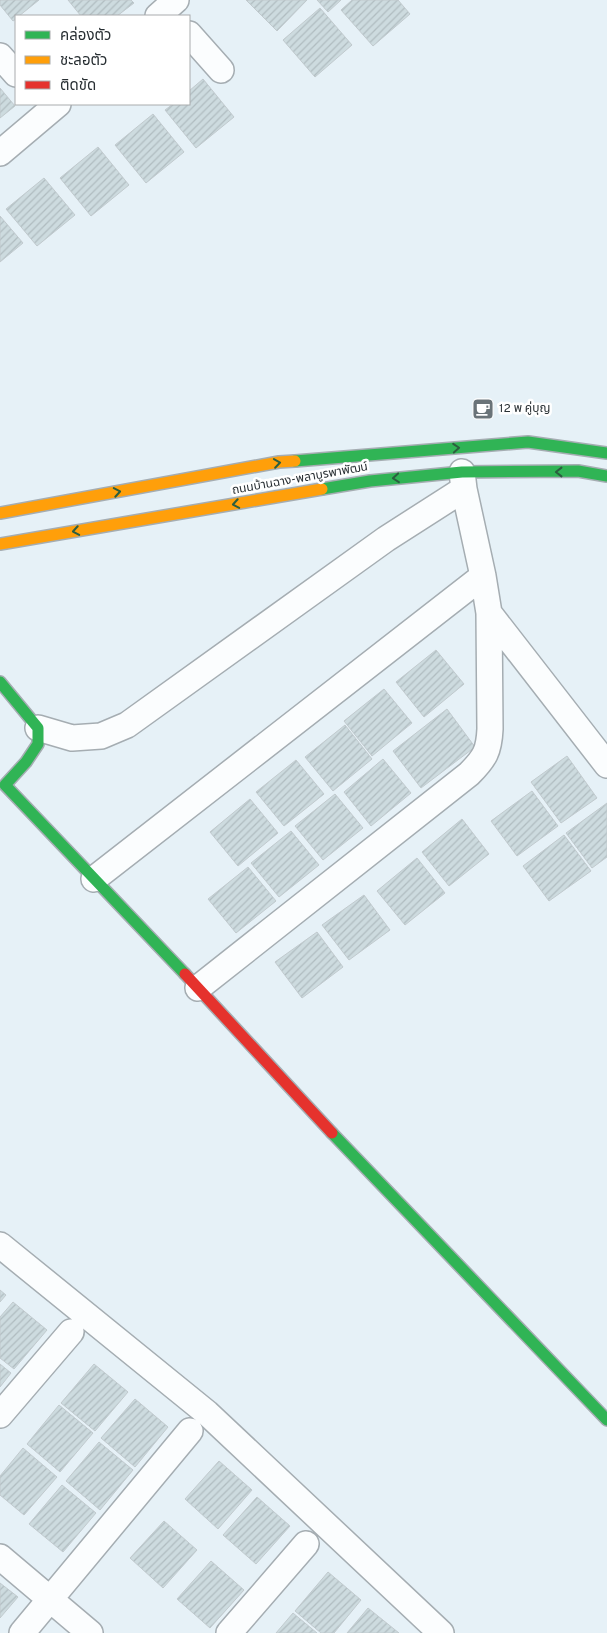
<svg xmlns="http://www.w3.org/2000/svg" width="607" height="1633" viewBox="0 0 607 1633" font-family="Overpass,'Noto Sans Thai',sans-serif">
	<defs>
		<pattern id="building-hatch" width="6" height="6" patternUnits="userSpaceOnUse" patternTransform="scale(1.25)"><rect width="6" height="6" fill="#cddbdf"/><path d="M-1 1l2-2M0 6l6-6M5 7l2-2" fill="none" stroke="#b0bcc0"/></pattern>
	</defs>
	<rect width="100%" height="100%" fill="#e6f1f7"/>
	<path fill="url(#building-hatch)" stroke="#c1cace" d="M0,0H39L19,16H16V19L13,21L0,5Z
		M68,0H131L134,3L117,16H81Z
		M246,0H307L277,31Z
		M317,0H341L328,12Z
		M352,0H398L410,14L373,46L341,10Z
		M320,8L352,45L315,77L283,40Z
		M203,79L234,117L196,148L165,110L173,104H189V91Z
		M0,88L15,106L0,118Z
		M153,114L184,152L146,183L115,145Z
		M98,147L129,185L91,216L60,178Z
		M44,178L75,215L37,246L6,209Z
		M0,216L23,243L0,262Z
		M436,650L464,684L424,717L396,682Z
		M384,689L412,723L372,756L344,721Z
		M447,709L475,747L421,788L393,751Z
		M345,725L372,759L333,791L305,757Z
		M567,756L597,798L561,823L531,782Z
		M383,759L411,793L371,826L344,792Z
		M296,760L324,794L284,826L256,792Z
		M532,791L558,826L517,856L491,821Z
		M335,794L363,828L323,860L295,826Z
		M250,799L278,833L238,866L210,832Z
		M607,803V857L592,868L566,833Z
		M462,819L489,854L449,886L422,852Z
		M291,831L319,865L279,897L251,863Z
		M564,835L591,871L549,901L523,866Z
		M417,858L445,893L405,925L377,891Z
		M248,867L276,901L236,933L208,899Z
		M364,895L390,930L349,960L322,925Z
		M317,932L343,967L302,998L275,962Z
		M0,1290L6,1295L0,1302Z
		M13,1302L47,1330L14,1369L0,1358V1317Z
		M0,1364L11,1373L0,1387Z
		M94,1364L128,1392L95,1431L61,1403Z
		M135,1399L168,1427L135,1467L101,1438Z
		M59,1405L93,1433L60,1472L27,1444Z
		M99,1442L133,1470L100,1510L66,1481Z
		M23,1448L57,1477L24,1515L0,1495V1476Z
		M219,1461L252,1490L218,1529L185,1499Z
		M62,1485L96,1513L63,1552L29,1524Z
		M257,1497L290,1526L256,1564L223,1535Z
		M164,1521L197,1550L163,1588L130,1558Z
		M211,1561L244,1590L210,1628L177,1599Z
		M328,1572L361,1600L334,1633H321L295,1611Z
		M0,1583L18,1597L0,1618Z
		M368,1608L399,1633H347Z
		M293,1613L317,1633H276Z"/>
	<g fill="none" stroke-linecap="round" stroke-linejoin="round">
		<g stroke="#a5adb2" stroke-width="28">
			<path id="street" d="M158,16L176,0
				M189,34L221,70
				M0,56L16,74
				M0,153L58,104
				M489,613L607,765
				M38,728L72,738L101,736L127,725L386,539L464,489
				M94,879L483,576
				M198,988L469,774C485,758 489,751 490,729L489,613L483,576L464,489L462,472
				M0,1245L207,1413L441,1633
				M0,1415L71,1332
				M0,1557L90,1633
				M22,1633L190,1431
				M229,1633L306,1544"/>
		</g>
		<g stroke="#a5adb2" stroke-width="14">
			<path id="fast" d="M295,461L528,442L607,453
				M322,489L370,481L462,472L578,471L607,476
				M0,682L38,728V744L26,762L5,785L185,974
				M332,1133L607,1420"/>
		</g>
		<g stroke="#a5adb2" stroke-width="14">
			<path id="slow" d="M0,513L279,462L295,461
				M0,544L322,489"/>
		</g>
		<g stroke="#a5adb2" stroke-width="14">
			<path id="jam" d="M185,974L332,1133"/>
		</g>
		<use href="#street" stroke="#fbfdfe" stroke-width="25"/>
		<use href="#fast" stroke="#30b455" stroke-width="11"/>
		<use href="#slow" stroke="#ff9f0a" stroke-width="11"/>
		<use href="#jam" stroke="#e5322d" stroke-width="11"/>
	</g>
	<defs><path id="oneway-chevron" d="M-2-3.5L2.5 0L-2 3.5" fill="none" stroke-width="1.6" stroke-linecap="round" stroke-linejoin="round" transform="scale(1.25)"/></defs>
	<g stroke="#2b5e3f">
		<use href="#oneway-chevron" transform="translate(456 448) rotate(-4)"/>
		<use href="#oneway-chevron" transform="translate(277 463) rotate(-8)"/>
		<use href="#oneway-chevron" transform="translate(559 472) rotate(180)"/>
		<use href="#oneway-chevron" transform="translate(396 478) rotate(175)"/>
		<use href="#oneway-chevron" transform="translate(117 492) rotate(-10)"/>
		<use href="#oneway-chevron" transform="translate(236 504) rotate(170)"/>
		<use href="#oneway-chevron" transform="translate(76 531) rotate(170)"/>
	</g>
	<defs>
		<g id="cafe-square" transform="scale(1.125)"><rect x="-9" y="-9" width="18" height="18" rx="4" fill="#6a7378" stroke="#fff"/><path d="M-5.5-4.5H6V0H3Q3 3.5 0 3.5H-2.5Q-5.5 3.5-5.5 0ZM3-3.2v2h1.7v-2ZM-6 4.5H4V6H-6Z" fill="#fff"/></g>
	</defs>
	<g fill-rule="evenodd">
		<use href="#cafe-square" x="483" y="409"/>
	</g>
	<g text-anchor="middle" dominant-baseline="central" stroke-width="5" stroke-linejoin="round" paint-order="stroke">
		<g font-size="12" fill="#282f33" stroke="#fff" text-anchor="start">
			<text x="499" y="409">12 พ คู่บุญ</text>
		</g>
		<g font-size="12" fill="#282f33" stroke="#fff">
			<text transform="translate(300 479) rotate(-10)">ถนนบ้านฉาง-พลาบูรพาพัฒน์</text>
		</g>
	</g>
	<rect x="15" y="15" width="175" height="90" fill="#ffffff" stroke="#a9acad"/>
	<rect x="25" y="31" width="25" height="8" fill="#30b455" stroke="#a9acad"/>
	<text x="60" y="40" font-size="15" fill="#282f33">คล่องตัว</text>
	<rect x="25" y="56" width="25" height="8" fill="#ff9f0a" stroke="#a9acad"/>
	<text x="60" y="65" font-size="15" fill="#282f33">ชะลอตัว</text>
	<rect x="25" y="81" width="25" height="8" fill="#e5322d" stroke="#a9acad"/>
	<text x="60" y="90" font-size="15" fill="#282f33">ติดขัด</text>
</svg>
